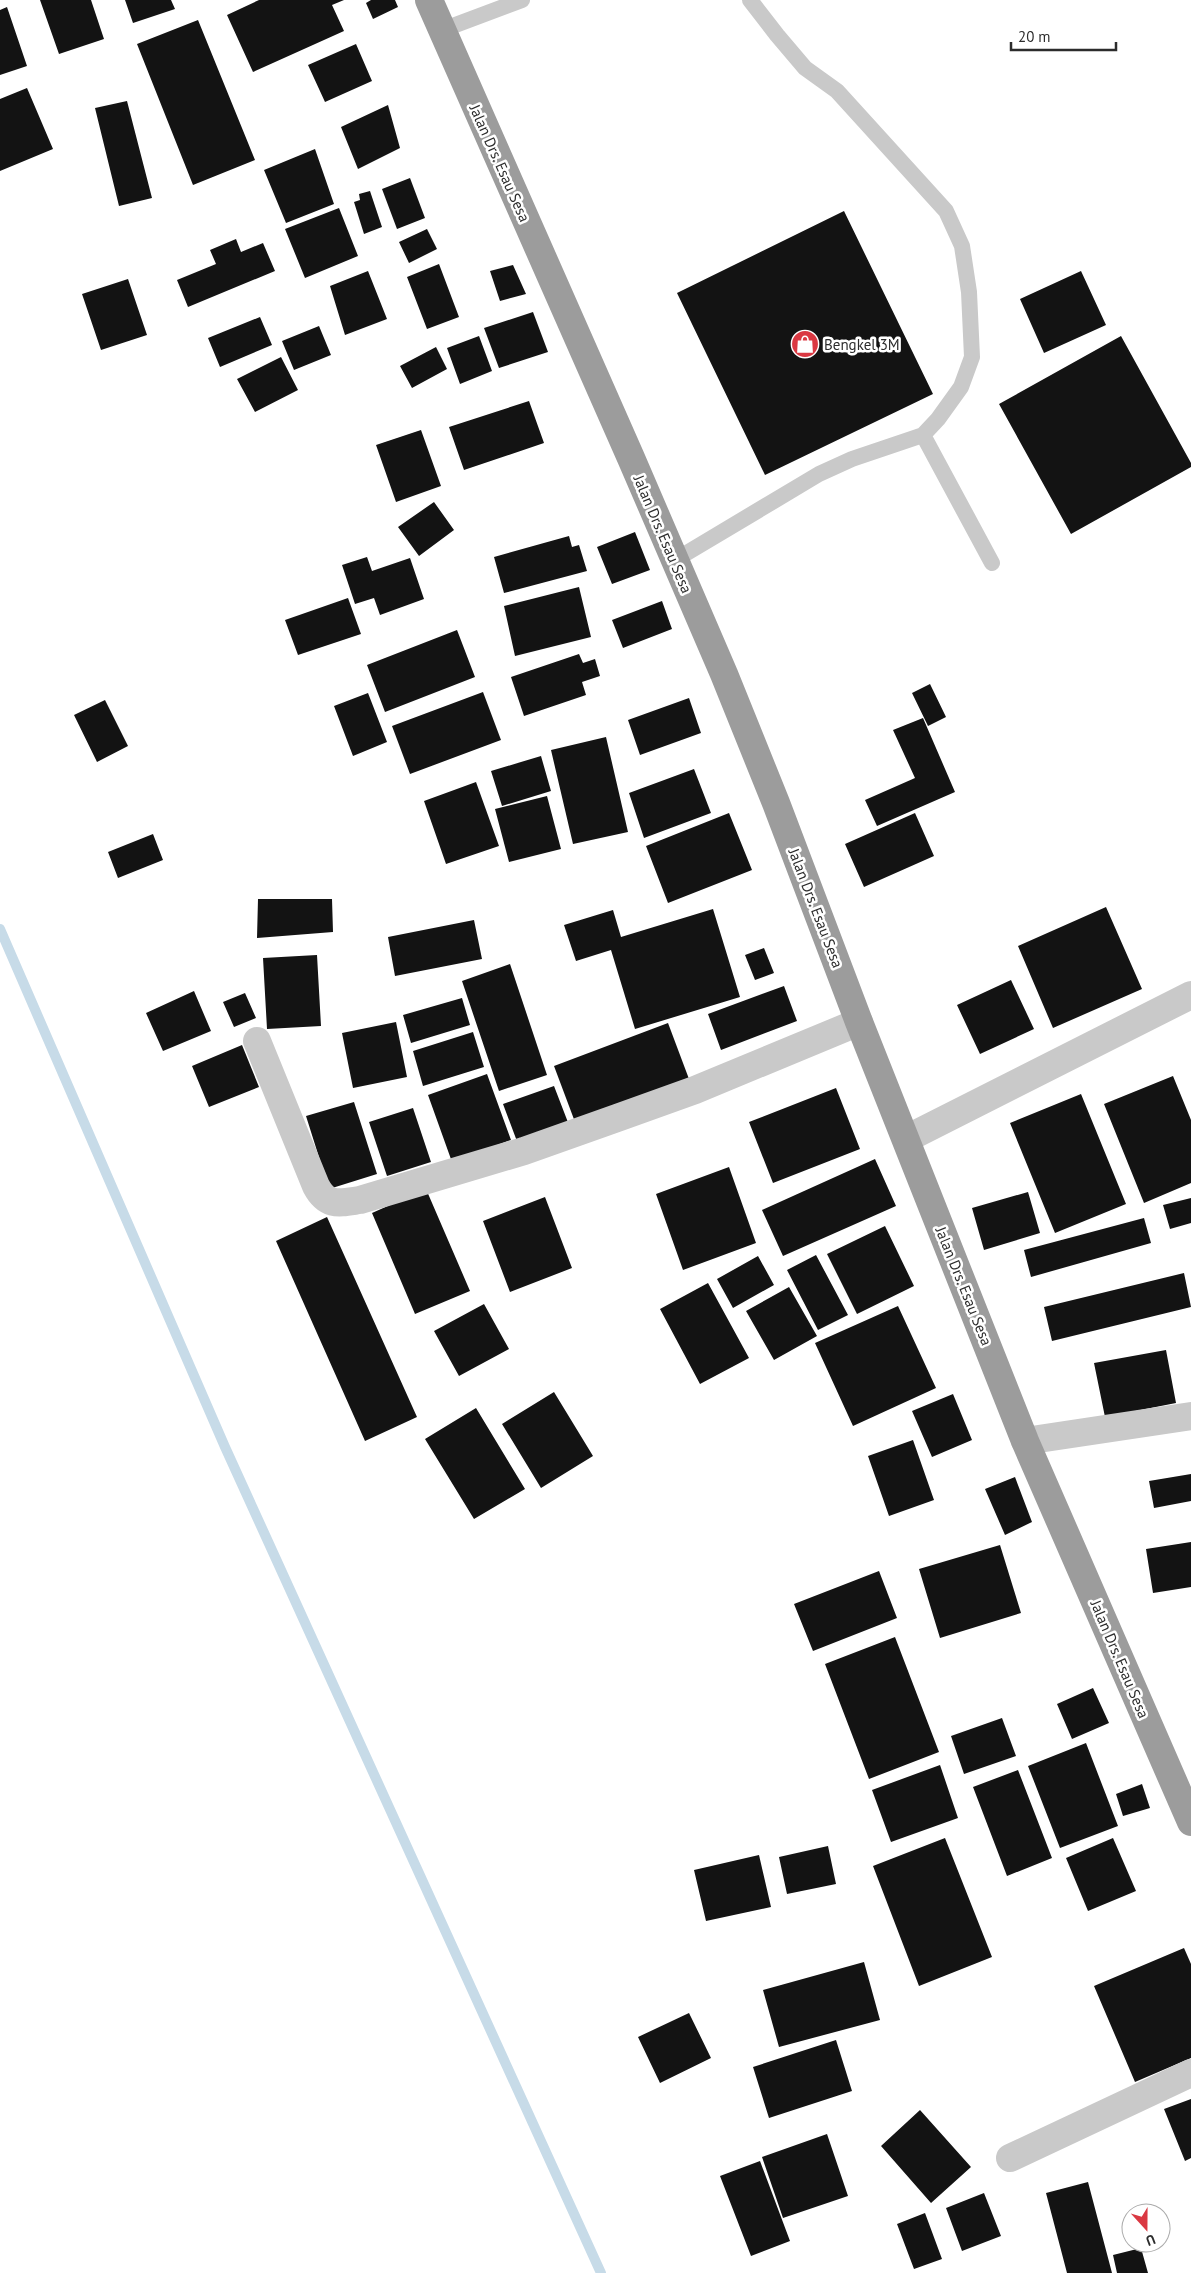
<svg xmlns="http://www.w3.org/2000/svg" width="1191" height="2273" viewBox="0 0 1191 2273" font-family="'PT Sans',sans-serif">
	<rect width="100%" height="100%" fill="#fff"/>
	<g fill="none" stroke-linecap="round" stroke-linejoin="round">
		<path stroke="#c7dbe8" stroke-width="10" d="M0,929L225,1447L601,2273"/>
	</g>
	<path fill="#131313" d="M40,0H91L104,39L59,54Z
		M125,0H171L175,9L133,23Z
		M259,0H344L332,5L344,31L253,72L227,15Z
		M371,0H395L398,7L373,19L366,3Z
		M7,7L27,66L0,75V10Z
		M198,20L255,160L193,185L137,44Z
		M356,44L372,81L325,102L308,65Z
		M27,88L53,149L0,171V99Z
		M127,101L152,198L119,206L95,108Z
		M388,105L400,148L358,169L341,127Z
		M315,149L334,204L286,223L264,170Z
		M410,178L425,218L397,229L382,189Z
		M370,191L382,227L364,234L354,202L360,200L359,194Z
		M339,208L358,256L305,278L285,229Z
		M844,211L933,394L765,475L677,293Z
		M427,229L437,249L409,263L399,242Z
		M236,239L241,252L263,243L275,271L188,307L177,280L216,264L210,250Z
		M439,264L459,317L427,329L407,277Z
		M513,265L526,294L500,301L490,271Z
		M368,271L387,319L345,335L330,286Z
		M1081,271L1106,325L1044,353L1020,299Z
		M128,279L147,335L101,350L82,294Z
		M533,312L548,352L499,368L484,328Z
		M260,317L272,345L220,367L208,338Z
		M319,326L331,355L294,370L282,341Z
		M479,336L492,371L460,384L447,348Z
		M1121,336L1191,463V467L1071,534L999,404Z
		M436,347L447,369L412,388L400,366Z
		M281,357L298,390L255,412L237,379Z
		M529,401L544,443L464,470L449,427Z
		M421,430L441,486L396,502L376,445Z
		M434,502L454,530L419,556L398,527Z
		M635,532L650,570L612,584L597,547Z
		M569,536L572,547L579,545L587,571L504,593L494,557Z
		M367,557L372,571L410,558L424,599L380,615L374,598L355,604L342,565Z
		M579,587L591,637L515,656L504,606Z
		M348,598L361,634L298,655L285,620Z
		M662,601L672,629L623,648L612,620Z
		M457,630L475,677L385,712L367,665Z
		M579,654L583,663L595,659L600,676L582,682L586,695L524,716L511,677Z
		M930,684L946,717L928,726L912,693Z
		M483,692L501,740L410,774L392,726Z
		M368,693L387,742L353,756L334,706Z
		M689,698L701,733L640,755L628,720Z
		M105,700L128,746L97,762L74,715Z
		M923,718L955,792L877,826L865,800L915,778L893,730Z
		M606,737L628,832L573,844L551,750Z
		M541,756L551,791L502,806L491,771Z
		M694,769L711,813L644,838L629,793Z
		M476,782L499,846L446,864L424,801Z
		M547,796L561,849L509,862L495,809Z
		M729,813L752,870L668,903L646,846Z
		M915,813L934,856L864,887L845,844Z
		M153,834L163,860L118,878L108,852Z
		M258,899H332L333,932L257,938Z
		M1106,907L1142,989L1053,1028L1018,946Z
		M713,909L740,997L635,1029L611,950L576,961L564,925L613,910L621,937Z
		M474,920L482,959L395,976L388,937Z
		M764,948L774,973L755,980L745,955Z
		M317,955L321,1026L267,1029L263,958Z
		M510,964L547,1075L499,1091L462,981Z
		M1011,980L1034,1029L980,1054L957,1005Z
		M784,986L797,1021L721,1050L708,1014Z
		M194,991L211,1031L163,1051L146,1013Z
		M245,993L256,1018L234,1027L223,1002Z
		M462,998L470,1025L411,1043L403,1015Z
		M396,1022L407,1077L353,1088L342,1033Z
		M668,1023L692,1087L578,1130L554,1066Z
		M473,1032L484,1067L423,1086L413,1051Z
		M242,1045L259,1087L209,1107L192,1066Z
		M487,1074L511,1140L452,1162L428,1095Z
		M1173,1076L1191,1120V1183L1144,1203L1104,1104Z
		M554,1086L569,1125L518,1144L503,1104Z
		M836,1088L860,1149L773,1183L749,1122Z
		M1081,1094L1126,1204L1055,1233L1010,1123Z
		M354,1102L377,1174L329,1189L306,1116Z
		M413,1108L431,1162L387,1176L369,1122Z
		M875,1159L896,1206L783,1256L762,1210Z
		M729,1167L756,1243L683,1270L656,1194Z
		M426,1189L470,1291L415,1314L372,1213Z
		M1028,1192L1040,1233L984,1250L972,1208Z
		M545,1197L572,1268L510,1292L483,1221Z
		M1191,1198V1223L1170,1229L1163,1205Z
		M327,1217L417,1417L365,1441L276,1241Z
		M1144,1218L1151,1243L1031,1277L1024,1250Z
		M885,1226L914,1286L857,1314L827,1254Z
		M816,1255L848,1315L818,1330L787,1270Z
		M758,1256L774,1285L733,1308L717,1279Z
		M1184,1273L1191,1307L1052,1341L1044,1307Z
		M708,1283L749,1358L700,1384L660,1309Z
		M789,1287L817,1336L774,1360L746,1311Z
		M484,1304L509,1349L459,1376L434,1331Z
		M898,1306L936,1388L853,1426L815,1343Z
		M1166,1350L1176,1403L1105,1417L1094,1363Z
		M554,1392L593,1456L541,1488L502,1424Z
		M953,1394L972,1440L932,1457L912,1411Z
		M476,1408L525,1489L474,1519L425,1439Z
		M913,1440L934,1500L889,1516L868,1456Z
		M1191,1474V1501L1154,1508L1149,1481Z
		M1015,1477L1032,1522L1005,1535L985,1489Z
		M1191,1542V1587L1153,1593L1146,1549Z
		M1000,1545L1021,1613L940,1638L919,1569Z
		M879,1571L897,1618L813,1651L794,1604Z
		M895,1637L939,1752L869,1779L825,1664Z
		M1093,1688L1109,1723L1072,1739L1057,1704Z
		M1002,1718L1016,1756L964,1774L951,1736Z
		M1086,1743L1118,1826L1060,1848L1028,1766Z
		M940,1765L958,1818L891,1842L872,1790Z
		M1018,1770L1052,1858L1007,1876L973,1787Z
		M1142,1784L1150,1808L1123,1816L1116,1794Z
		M945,1838L992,1957L919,1986L873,1866Z
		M1113,1838L1136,1891L1088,1911L1066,1858Z
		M828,1846L836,1884L787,1894L779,1857Z
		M759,1855L771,1907L706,1921L694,1870Z
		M1184,1948L1191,1964V2058L1135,2082L1094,1986Z
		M864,1962L880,2020L779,2047L763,1990Z
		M689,2013L711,2058L660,2083L638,2037Z
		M836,2040L852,2091L769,2118L753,2067Z
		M1191,2099V2158L1185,2161L1164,2109Z
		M920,2110L971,2167L931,2203L881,2146Z
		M827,2134L848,2196L783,2218L762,2157Z
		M760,2161L790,2241L751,2256L720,2176Z
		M1088,2182L1112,2273H1067L1046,2193Z
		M984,2193L1001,2236L962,2251L946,2208Z
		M925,2213L942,2259L914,2269L897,2224Z
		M1141,2248L1148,2273H1117L1113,2255Z"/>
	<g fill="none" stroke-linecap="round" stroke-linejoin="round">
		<path stroke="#c9c9c9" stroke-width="16" d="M442,30L522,0
			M923,435L992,563
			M675,560L819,474L852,459L923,435L938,419L961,387L972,357L969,292L962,246L946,211L837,91L805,68L777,35L750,0"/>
		<path stroke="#c9c9c9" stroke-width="28" d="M257,1041L316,1186C327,1207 339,1203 360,1200L524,1151L617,1118L695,1090L859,1022
			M906,1139L1191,995
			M1025,1441L1191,1416
			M1010,2158L1191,2073"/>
		<path stroke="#9c9c9c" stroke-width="28" d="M429,0L631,458L724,674L776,803L859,1022L1025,1441L1191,1822"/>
	</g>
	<defs>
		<g id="shop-disc" transform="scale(1.4375)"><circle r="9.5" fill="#da3842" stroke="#fff"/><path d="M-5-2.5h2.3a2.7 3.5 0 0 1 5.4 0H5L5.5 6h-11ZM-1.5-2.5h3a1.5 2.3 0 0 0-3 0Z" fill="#fff"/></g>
	</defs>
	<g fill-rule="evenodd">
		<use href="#shop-disc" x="805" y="344"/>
	</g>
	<g text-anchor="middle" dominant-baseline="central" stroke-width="5" stroke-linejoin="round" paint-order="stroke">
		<g font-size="15" fill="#2c2c2c" stroke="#fff">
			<text transform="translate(500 163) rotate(66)">Jalan Drs. Esau Sesa</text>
			<text transform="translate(663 534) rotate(67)">Jalan Drs. Esau Sesa</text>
			<text transform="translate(816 908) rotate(69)">Jalan Drs. Esau Sesa</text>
			<text transform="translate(964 1286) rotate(68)">Jalan Drs. Esau Sesa</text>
			<text transform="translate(1120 1659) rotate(67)">Jalan Drs. Esau Sesa</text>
		</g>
		<g font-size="15" fill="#2c2c2c" stroke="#fff" text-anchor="start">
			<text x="824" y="344">Bengkel 3M</text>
		</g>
	</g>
	<g transform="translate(1146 2228) rotate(159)"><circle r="24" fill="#ffffff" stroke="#ababab"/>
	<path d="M0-4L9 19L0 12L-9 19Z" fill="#da3842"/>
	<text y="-8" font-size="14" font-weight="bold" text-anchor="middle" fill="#2c2c2c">U</text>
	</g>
	<path d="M1011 42v8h105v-8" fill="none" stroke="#2c2c2c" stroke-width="2.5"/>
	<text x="1018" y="42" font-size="15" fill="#2c2c2c" stroke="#ffffff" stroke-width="4" paint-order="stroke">20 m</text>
</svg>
